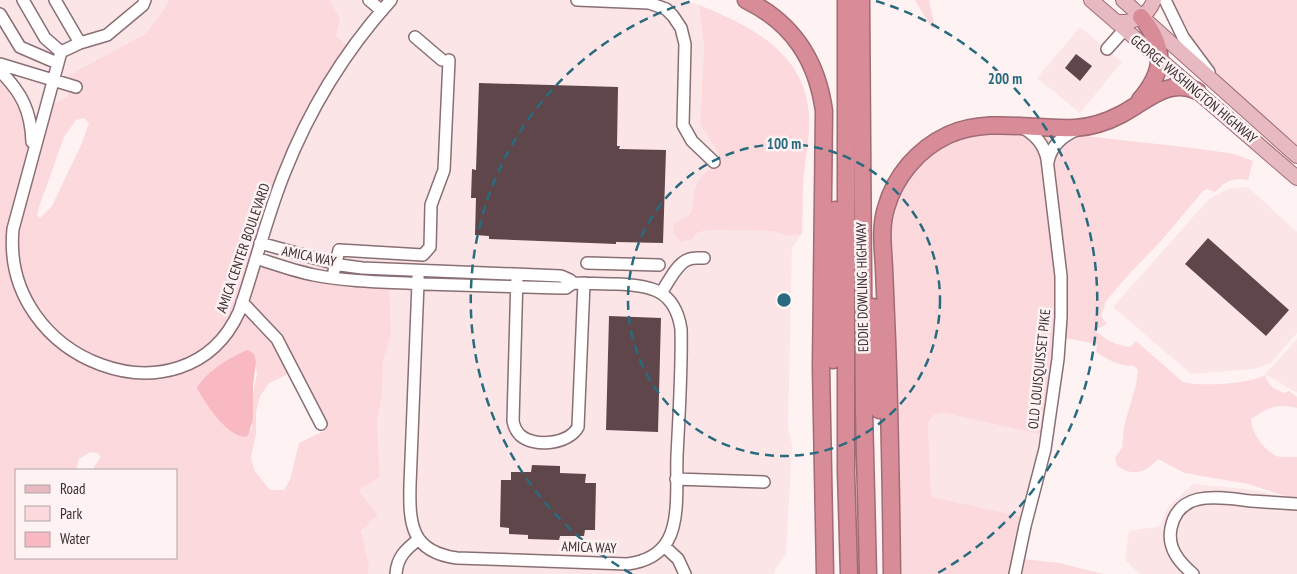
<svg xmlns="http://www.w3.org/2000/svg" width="1297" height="574" viewBox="0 0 1297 574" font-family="'PT Sans Narrow',sans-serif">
	<rect width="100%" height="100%" fill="#fef2f3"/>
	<path fill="#fce5e7" d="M0,0H169L163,11L145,34L69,75L70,90L67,97L33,114L0,66Z
		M329,0H684L699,5L704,48L700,124L719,154L718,163L696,185L693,208L685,219L697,233L707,230L773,231L787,236L802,234L792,248L788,428L792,445L786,554L775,570L774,574H368L369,566L361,531L378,515L359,493V490L380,477L377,422L382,396L383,361L391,335L319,274L259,256L280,188L351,49L336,36L339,18Z
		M1080,27L1122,62L1080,113L1037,78Z
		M1248,187L1297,232V333L1270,364L1253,369L1191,374L1113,307L1209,199L1228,189Z
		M1297,339V393L1265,374Z
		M944,413L1047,436L1024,517L933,497L931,494L928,423L934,415Z
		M1193,484L1255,490L1292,499H1297V574H1140L1125,560L1129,531L1160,526L1168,507Z"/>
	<path fill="#fcd9dd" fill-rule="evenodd" d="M169,0H329L340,18L336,36L351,49L310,120L259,256L319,274L389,281L391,335L383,361L382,396L377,422L380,477L359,490L360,493L378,515L361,531L369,566L368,574H0V66L34,114L67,97L70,90L69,75L145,34L163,11ZM84,118L89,123L82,143L52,206L40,218L37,215L38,210L64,137L76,120ZM246,354L255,363L257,374L250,407L252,429L244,437L200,382L214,369ZM297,370L324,431L299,443L290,480L284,490H270L254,470L251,457L256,434V412L260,396L269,383ZM90,452L97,453L101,457L92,470H176V558H16V470H76L79,459Z
		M915,0H929L935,28L931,27Z
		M1167,0H1297V151L1204,66Z
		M699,5C751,26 806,53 809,116C810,136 806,154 804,173C802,193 803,214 802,234L787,236L773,231L707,230L697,233L692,239L680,242L673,232L674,222C701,214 689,204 696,186C699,176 710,169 718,163L719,154L700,124L704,48Z
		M944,130L1076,135L1193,148L1234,154L1253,161L1248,180C1232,178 1227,180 1215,192L1207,189L1203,191L1160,242L1130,273L1106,301L1101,316L1107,324L1095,330C1105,340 1116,345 1130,347L1136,341L1183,382C1199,387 1250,384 1265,375C1268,386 1275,390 1285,393L1289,391L1297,397V408C1277,403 1268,407 1251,419C1251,433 1267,455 1281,457C1286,458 1292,456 1297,457V497L1291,498L1248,484L1185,473L1158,459C1145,473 1134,477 1117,466L1115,458L1122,448L1124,426L1136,385L1138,370L1134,366C1118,366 1109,360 1096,352L1097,344L1065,338L1047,436L944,413L934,415L928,423L931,494L933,497L1024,517L1023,559L1059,563L1103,574H893L888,208L899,172Z"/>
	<path fill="#f9b9c3" d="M248,350L254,354L256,362L253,385V419L249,433L246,437C226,436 206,404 197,388C204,373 233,355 248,350Z"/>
	<path fill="#5e464a" d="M1076,54L1092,66L1080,81L1065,68Z
		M479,83L618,87L617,146H620L619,149L666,150L663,243L616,242V244L489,239V236L475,235L476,198H471L472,169L476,170Z
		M1208,238L1289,310L1266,336L1185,264Z
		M609,316L661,318L658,432L606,430Z
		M532,465L560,466V473L586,474L585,483H596L595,530H585L584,536H560L559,540L528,539V535L509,534V528L500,527L501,480H511V472H531Z"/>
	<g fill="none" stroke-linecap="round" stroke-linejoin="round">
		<g stroke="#896f73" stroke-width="14">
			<path id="minor" d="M23,0L45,38L61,52
				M55,0L80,43
				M145,0L143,5L107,35L80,43L61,52L13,229C0,362 185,430 239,312C255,266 266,219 284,174C309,110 345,51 391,0
				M369,0L382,11
				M577,0L649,3L666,9L673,16L681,28L685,44L683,125L692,141L714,162
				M1165,0L1183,37L1209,72
				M0,14L20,47L57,63
				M415,37L442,60
				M1107,49L1124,30
				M0,64L76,87
				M0,71C22,93 31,111 32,142
				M1048,162C1051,145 1063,136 1078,129
				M260,243L340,265L362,268L561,276L570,280L573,283
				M256,258C275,264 294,271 314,275C350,282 387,282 424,284C469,285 515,287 560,288H566L573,283C588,283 602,284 616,284C651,285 675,290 681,329C682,371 679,414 677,456C676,480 680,519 668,540C659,556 644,562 627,564L457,558C411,552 409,524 410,485L418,283V271
				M587,263L659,265
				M334,271L339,250L423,255L430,247L431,205L444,170L449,60
				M517,275L513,421C514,426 516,431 520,435C534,448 569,444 578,427L584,283
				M661,293C668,283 676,265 687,260C692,257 698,258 704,258
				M242,302L277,339L321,424
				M676,479L764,482
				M664,546L678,559L685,574
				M396,574C397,557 406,549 419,539
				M1015,574L1025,526L1045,449L1058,359L1061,317V276L1047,159C1044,144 1035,134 1021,127
				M1193,574C1179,562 1167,548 1171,528C1179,488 1222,498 1251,501C1266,502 1282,503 1297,504"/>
		</g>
		<g stroke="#a06b74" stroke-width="16">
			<path id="major" d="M1091,0L1297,178
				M1123,0L1297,156
				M1116,22C1133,23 1148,17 1154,0"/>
		</g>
		<g stroke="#a06b74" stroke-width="19">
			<path id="highway" d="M746,0C793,23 817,60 824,111L821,367L825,574
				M846,0V472L849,574
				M861,0L864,412L868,574
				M1140,100C1165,71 1166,47 1141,17
				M873,307L879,410
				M833,360L835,210
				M892,574C891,496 890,418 887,340C886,316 885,292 884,268C883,248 880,227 886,208C895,176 918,149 948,135C988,117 1033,130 1075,128C1091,127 1107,122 1122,114C1145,102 1169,77 1197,91"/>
		</g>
		<use href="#minor" stroke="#fff" stroke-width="11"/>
		<use href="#major" stroke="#e7bac1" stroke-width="14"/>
		<use href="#highway" stroke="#d78c98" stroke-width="16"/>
	</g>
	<g fill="none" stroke="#296b7e" stroke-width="2.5" stroke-dasharray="9 6">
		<circle cx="784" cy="300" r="156"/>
		<path d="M632 574A313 313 0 0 1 692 1M876 1A313 313 0 0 1 936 574"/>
	</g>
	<g text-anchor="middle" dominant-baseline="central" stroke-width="5" stroke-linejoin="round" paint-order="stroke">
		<g font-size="14" fill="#3a2f30" stroke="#fef2f3">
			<text transform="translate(1194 89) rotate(40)">GEORGE WASHINGTON HIGHWAY</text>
			<text transform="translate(243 248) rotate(-71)">AMICA CENTER BOULEVARD</text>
			<text transform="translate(309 256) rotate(12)">AMICA WAY</text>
			<text transform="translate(862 287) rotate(-91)">EDDIE DOWLING HIGHWAY</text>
			<text transform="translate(1039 369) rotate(-84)">OLD LOUISQUISSET PIKE</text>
			<text transform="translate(589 547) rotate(2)">AMICA WAY</text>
		</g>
	</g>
	<circle cx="784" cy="300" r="8" fill="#296b7e" stroke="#fef2f3" stroke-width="2.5"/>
	<g font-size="15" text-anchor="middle" font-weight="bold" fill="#296b7e" stroke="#fef2f3" stroke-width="5" stroke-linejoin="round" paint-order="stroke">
		<text x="1005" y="84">200 m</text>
		<text x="784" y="149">100 m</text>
	</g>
	<rect x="15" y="469" width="162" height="90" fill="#fef2f3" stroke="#b0a4a5"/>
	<rect x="25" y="485" width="25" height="8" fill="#e7bac1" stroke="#b0a4a5"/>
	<text x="60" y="494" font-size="15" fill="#3a2f30">Road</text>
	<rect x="25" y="506" width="25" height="15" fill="#fcd9dd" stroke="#b0a4a5"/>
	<text x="60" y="519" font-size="15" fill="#3a2f30">Park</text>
	<rect x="25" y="532" width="25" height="15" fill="#f9b9c3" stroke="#b0a4a5"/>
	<text x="60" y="544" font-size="15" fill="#3a2f30">Water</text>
</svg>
